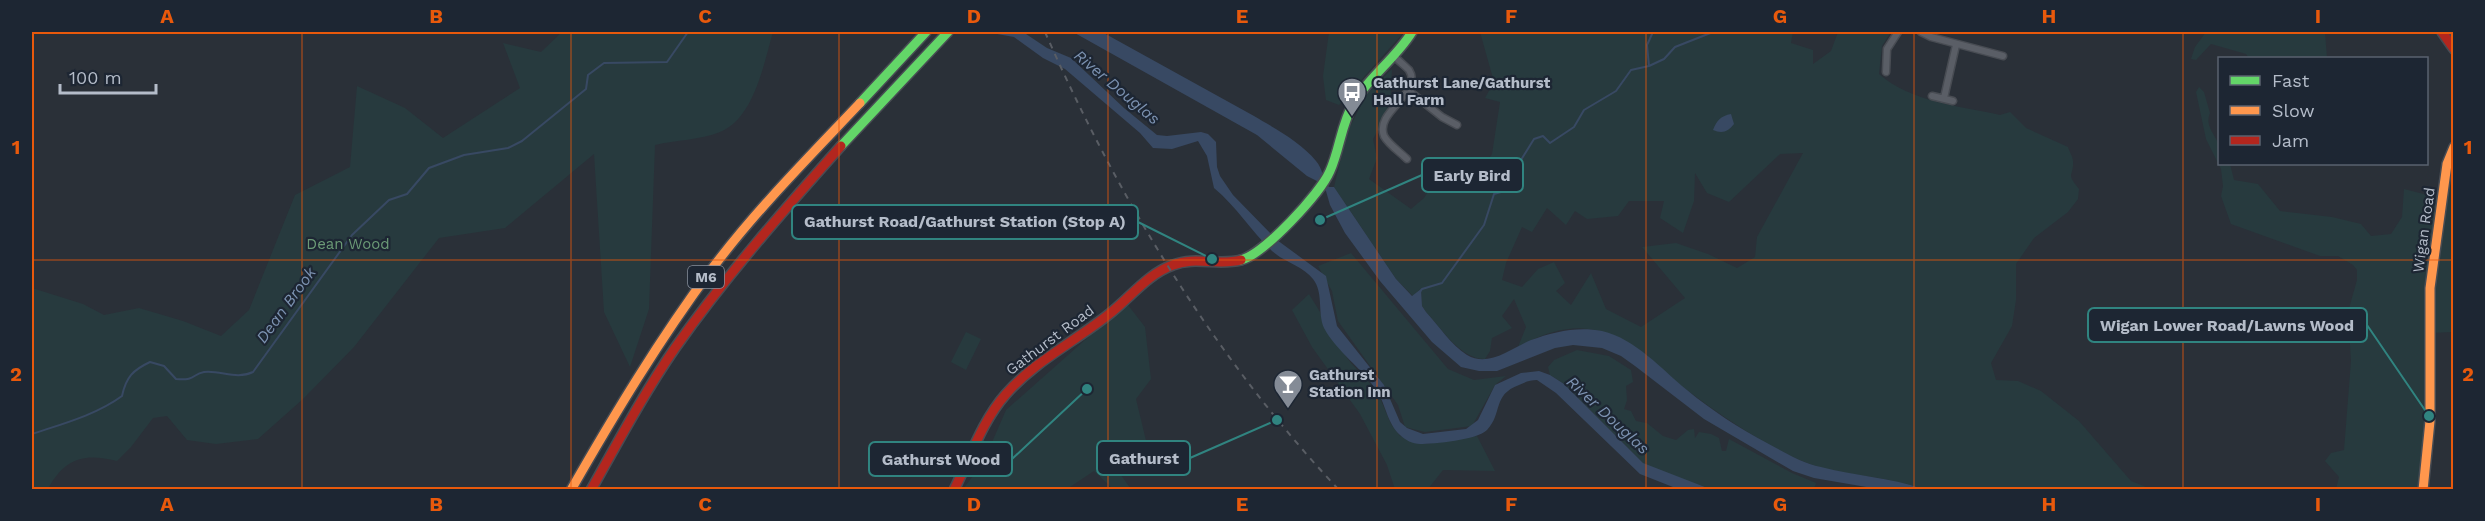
<svg xmlns="http://www.w3.org/2000/svg" width="2485" height="521" viewBox="0 0 2485 521" font-family="'Work Sans',sans-serif">
	<rect width="100%" height="100%" fill="#2a3038"/>
	<path fill="#273a3e" fill-rule="evenodd" d="M562,32H773C764,63 754,119 720,132C700,140 676,140 655,145L649,309L630,367L604,312L594,154L505,228L439,238L354,347L303,399L258,439L216,444L187,440L167,416L153,418L131,447L117,461C84,453 65,458 48,489H32V288L83,304L104,315L139,308L183,321L221,336L249,310L295,195L350,167L357,86L405,108L443,138L520,88L503,43L541,52Z
		M1329,32H1404L1339,105L1326,100L1323,76Z
		M1480,32H1793L1791,43L1813,50V64L1831,51L1838,32H1891L1882,46L1879,74C1911,102 1960,106 2000,115L2010,112L2026,128L2068,147C2069,151 2073,157 2073,161C2074,177 2065,172 2079,189L2078,199L2068,212L2034,238L2016,264V300L2012,326L1991,363L1996,380L2018,381L2041,391L2079,421L2131,481L2144,486L2147,489H1923C1882,474 1835,477 1795,458C1758,440 1724,418 1691,393C1631,348 1600,301 1518,347L1526,327L1514,299L1502,316L1512,328L1492,338L1490,351L1485,359C1460,359 1442,329 1426,312L1422,306L1421,289L1413,296L1396,279L1334,187L1347,133L1367,93L1392,69L1390,108L1373,139L1377,158L1369,179L1411,209L1424,198L1440,173L1457,187L1470,185L1492,154L1500,102L1485,98L1494,82ZM1803,153L1757,237L1755,257L1737,268L1708,254L1676,243L1642,247L1685,298L1641,327L1606,309L1591,273L1571,305L1556,291L1565,283L1554,262L1538,269L1522,287L1502,280L1506,263L1522,227L1532,232L1547,208L1566,225L1575,211L1587,219L1618,216L1629,201H1664L1660,218L1683,233L1694,201L1695,173L1707,193L1729,202L1780,154Z
		M2206,32H2325L2327,58H2249L2246,54L2211,44L2196,60L2191,59L2195,47Z
		M2199,87L2204,92L2210,113C2204,128 2217,135 2219,147C2220,152 2219,159 2220,164H2230L2234,180L2258,184L2280,211L2332,217L2361,224L2371,236L2391,234L2402,217L2404,189L2447,200L2450,165L2453,152V332L2428,333L2429,408L2420,489H2336L2339,477L2325,461L2331,453L2344,450L2351,361L2348,312L2357,280V270L2353,265L2338,256H2320L2231,224L2221,196L2223,186L2221,169L2206,139L2196,92Z
		M1351,253L1448,369L1474,380L1506,376L1495,385L1472,426L1425,432L1405,427L1398,405L1338,321L1332,291L1318,266Z
		M1309,294L1320,312L1326,330L1351,363L1377,391L1391,424L1400,436L1426,444L1477,436L1495,471L1443,470L1428,489H1395L1387,465L1360,414L1312,347L1292,310Z
		M1128,305L1145,327L1151,379L1136,399L1149,453L1145,463L1118,454L1113,464L1131,489H1113L1094,471L1067,489H963L983,463L1006,410L1094,332Z
		M966,332L981,339L966,370L951,362Z
		M1577,350L1609,356L1631,370L1633,382L1626,386L1627,400L1624,409L1631,411L1636,421L1647,423L1663,436L1676,440L1688,430L1694,429L1695,438L1699,432L1711,434L1719,438L1722,451H1726L1729,439L1792,473L1816,483L1814,489H1710L1652,469L1643,463L1564,384L1550,375L1548,367L1554,360Z"/>
	<path fill="#384963" d="M986,32H1023L1047,48L1071,58L1124,108L1157,135L1167,136L1201,132L1208,134L1216,142L1217,167L1220,176L1233,195L1277,240L1326,276L1337,326L1384,385L1400,422L1407,428L1423,434L1466,429L1478,420L1495,385L1521,373L1539,371L1550,375L1564,384L1643,463L1710,489H1678L1640,474L1556,393L1537,380C1530,380 1525,382 1519,385C1492,395 1503,413 1487,430C1477,440 1434,444 1420,444C1413,444 1405,440 1400,435C1387,423 1386,405 1377,391C1362,368 1337,352 1324,328C1317,313 1324,293 1313,279C1303,266 1284,262 1272,251C1251,231 1236,206 1214,188L1207,156L1198,141L1172,149L1153,148L1140,133L1065,69L1043,58L1014,37Z
		M1073,32H1102L1254,116C1274,128 1301,142 1316,161C1323,169 1322,178 1329,187H1334L1396,279L1412,296L1421,289L1422,306L1426,312C1439,326 1451,345 1467,355C1489,368 1511,348 1531,340C1553,332 1578,326 1602,331C1636,339 1661,369 1687,390C1711,410 1739,428 1767,443C1784,452 1802,463 1821,467C1854,476 1890,477 1923,489H1878L1814,478L1793,471L1704,419L1635,366L1621,356L1602,348L1573,345L1555,348L1497,371H1479L1461,367L1432,342L1380,281L1345,233L1330,205L1326,191L1317,181L1307,176L1257,135Z
		M1731,114L1734,124C1728,132 1722,134 1713,130C1717,120 1721,116 1731,114Z"/>
	<g fill="none" stroke-linecap="round" stroke-linejoin="round">
		<path stroke="#384963" stroke-width="2" d="M1649,66L1664,59L1675,47L1713,32
			M1420,292L1422,289L1442,283L1484,225L1494,194L1501,192L1534,139L1543,136L1550,143L1574,127L1584,110L1616,91L1631,70L1649,66L1647,45L1653,32
			M32,434C62,424 96,415 122,396C126,377 133,370 150,362L164,366L176,379C196,381 192,374 204,372C221,370 236,380 253,372L352,235L389,200L407,194L429,168L464,155L508,148L522,141L586,89L588,75L604,63L667,62L688,32"/>
		<g stroke="#484c53" stroke-width="9">
			<path id="street" d="M1921,32L1931,37L2003,56
				M1395,57C1399,61 1405,66 1409,70C1424,94 1374,111 1384,136C1389,145 1400,152 1407,159
				M1886,72L1887,49L1898,32
				M1408,90L1442,117L1457,125
				M1932,96L1953,101
				M1944,98L1956,45"/>
		</g>
		<g stroke="#484c53" stroke-width="12">
			<path id="fast" d="M860,103L926,32
				M841,146L948,32
				M1241,260C1264,254 1320,194 1330,171C1340,149 1341,124 1354,102C1370,76 1396,58 1412,32"/>
		</g>
		<g stroke="#484c53" stroke-width="12">
			<path id="slow" d="M571,490C614,415 659,340 711,270C756,210 809,157 860,103
				M2423,490L2430,421V288L2447,164L2454,147"/>
		</g>
		<g stroke="#484c53" stroke-width="12">
			<path id="jam" d="M2442,32L2454,49
				M591,490C618,442 644,393 675,348C725,277 783,211 841,146
				M954,490C970,458 982,421 1006,394C1035,361 1074,342 1108,315C1129,299 1147,274 1173,265C1195,256 1218,266 1241,260"/>
		</g>
		<use href="#street" stroke="#5a5e66" stroke-width="6"/>
		<use href="#fast" stroke="#63d668" stroke-width="9"/>
		<use href="#slow" stroke="#ff974d" stroke-width="9"/>
		<use href="#jam" stroke="#b3261e" stroke-width="9"/>
		<path stroke="#595d64" stroke-width="2" stroke-dasharray="6 6" stroke-linecap="butt" d="M1045,32C1118,198 1214,357 1339,490"/>
	</g>
	<path fill="none" stroke="#e8590c" stroke-width="1.5" stroke-opacity="0.55" d="M302,32V490M571,32V490M839,32V490M1108,32V490M1377,32V490M1646,32V490M1914,32V490M2183,32V490M32,260H2454"/>
	<defs>
		<g id="bus-pin" transform="scale(1.5)"><path d="M0 17L-7.5 6A9.5 9.5 0 1 1 7.5 6Z" fill="#848b96" stroke="#1d2633"/><path d="M-5-6H5V4H4V6H2V4H-2V6H-4V4H-5ZM-3.5-4V0h7V-4ZM-3.5 1.2v1.5H-2V1.2ZM2 1.2v1.5H3.5V1.2Z" fill="#fff"/></g>
		<g id="bar-pin" transform="scale(1.5)"><path d="M0 17L-7.5 6A9.5 9.5 0 1 1 7.5 6Z" fill="#848b96" stroke="#1d2633"/><path d="M-6-5H6L.8 .8V4.5H3.5V6h-7V4.5H-.8V.8Z" fill="#fff"/></g>
	</defs>
	<g fill-rule="evenodd">
		<use href="#bus-pin" x="1352" y="92"/>
		<use href="#bar-pin" x="1288" y="384"/>
	</g>
	<g text-anchor="middle" dominant-baseline="central" stroke-width="4.5" stroke-linejoin="round" paint-order="stroke">
		<rect fill="#1d2633" stroke="#878f9c" stroke-width="1.5" x="688" y="266" width="36" height="22" rx="4.5"/>
		<g font-size="14" font-weight="bold" fill="#b4bcc9">
			<text x="706" y="277">M6</text>
		</g>
		<g font-size="15" font-weight="bold" fill="#b4bcc9" stroke="#1d2633" text-anchor="start">
			<text x="1373" y="83">Gathurst Lane/Gathurst<tspan x="1373" dy="17">Hall Farm</tspan></text>
			<text x="1309" y="375">Gathurst<tspan x="1309" dy="17">Station Inn</tspan></text>
		</g>
		<g font-size="15" fill="#b4bcc9" stroke="#1d2633">
			<text transform="translate(2424 230) rotate(-82)">Wigan Road</text>
			<text transform="translate(1050 340) rotate(-37)">Gathurst Road</text>
		</g>
		<g font-size="15" fill="#6b9a76" stroke="#1d2633">
			<text x="348" y="244">Dean Wood</text>
		</g>
		<g font-size="16" font-style="italic" fill="#7c92b1" stroke="#1d2633">
			<text transform="translate(1117 87) rotate(40)">River Douglas</text>
			<text transform="translate(286 305) rotate(-54)">Dean Brook</text>
			<text transform="translate(1608 415) rotate(43)">River Douglas</text>
		</g>
	</g>
	<path fill="none" stroke="#308480" stroke-width="2" d="M1320 220L1422 175M1212 259L1138 222M2429 416L2367 325M1277 420L1190 458M1087 389L1012 459"/>
	<g fill="#308480" stroke="#1d2633" stroke-width="2">
		<circle cx="1320" cy="220" r="6"/>
		<circle cx="1212" cy="259" r="6"/>
		<circle cx="2429" cy="416" r="6"/>
		<circle cx="1277" cy="420" r="6"/>
		<circle cx="1087" cy="389" r="6"/>
	</g>
	<g fill="#1d2633" stroke="#308480" stroke-width="2">
		<rect x="1422" y="158" width="101" height="34" rx="6"/>
		<rect x="792" y="205" width="346" height="34" rx="6"/>
		<rect x="2088" y="308" width="279" height="34" rx="6"/>
		<rect x="1097" y="441" width="93" height="34" rx="6"/>
		<rect x="869" y="442" width="143" height="34" rx="6"/>
	</g>
	<g font-size="16" text-anchor="middle" font-weight="bold" fill="#b4bcc9">
		<text x="1472" y="181">Early Bird</text>
		<text x="965" y="227">Gathurst Road/Gathurst Station (Stop A)</text>
		<text x="2227" y="331">Wigan Lower Road/Lawns Wood</text>
		<text x="1144" y="464">Gathurst</text>
		<text x="941" y="465">Gathurst Wood</text>
	</g>
	<rect width="2485" height="521" fill="none" stroke="#1d2633" stroke-width="66"/>
	<rect x="2218" y="57" width="210" height="108" fill="#1d2633" stroke="#59626f" stroke-width="1.5"/>
	<rect x="2230" y="76" width="30" height="9" fill="#63d668" stroke="#59626f" stroke-width="1.5"/>
	<text x="2272" y="87" font-size="18" fill="#b4bcc9">Fast</text>
	<rect x="2230" y="106" width="30" height="9" fill="#ff974d" stroke="#59626f" stroke-width="1.5"/>
	<text x="2272" y="117" font-size="18" fill="#b4bcc9">Slow</text>
	<rect x="2230" y="136" width="30" height="9" fill="#b3261e" stroke="#59626f" stroke-width="1.5"/>
	<text x="2272" y="147" font-size="18" fill="#b4bcc9">Jam</text>
	<path d="M60 84v9h96v-9" fill="none" stroke="#b4bcc9" stroke-width="3"/>
	<text x="69" y="84" font-size="18" fill="#b4bcc9" stroke="#1d2633" stroke-width="4.5" paint-order="stroke">100 m</text>
	<rect x="33" y="33" width="2419" height="455" fill="none" stroke="#e8590c" stroke-width="2"/>
	<g font-size="20" text-anchor="middle" font-weight="bold" fill="#e8590c">
		<text x="167" y="23">A</text>
		<text x="436" y="23">B</text>
		<text x="705" y="23">C</text>
		<text x="974" y="23">D</text>
		<text x="1242" y="23">E</text>
		<text x="1511" y="23">F</text>
		<text x="1780" y="23">G</text>
		<text x="2049" y="23">H</text>
		<text x="2318" y="23">I</text>
		<text x="16" y="154">1</text>
		<text x="2468" y="154">1</text>
		<text x="16" y="381">2</text>
		<text x="2468" y="381">2</text>
		<text x="167" y="511">A</text>
		<text x="436" y="511">B</text>
		<text x="705" y="511">C</text>
		<text x="974" y="511">D</text>
		<text x="1242" y="511">E</text>
		<text x="1511" y="511">F</text>
		<text x="1780" y="511">G</text>
		<text x="2049" y="511">H</text>
		<text x="2318" y="511">I</text>
	</g>
</svg>
